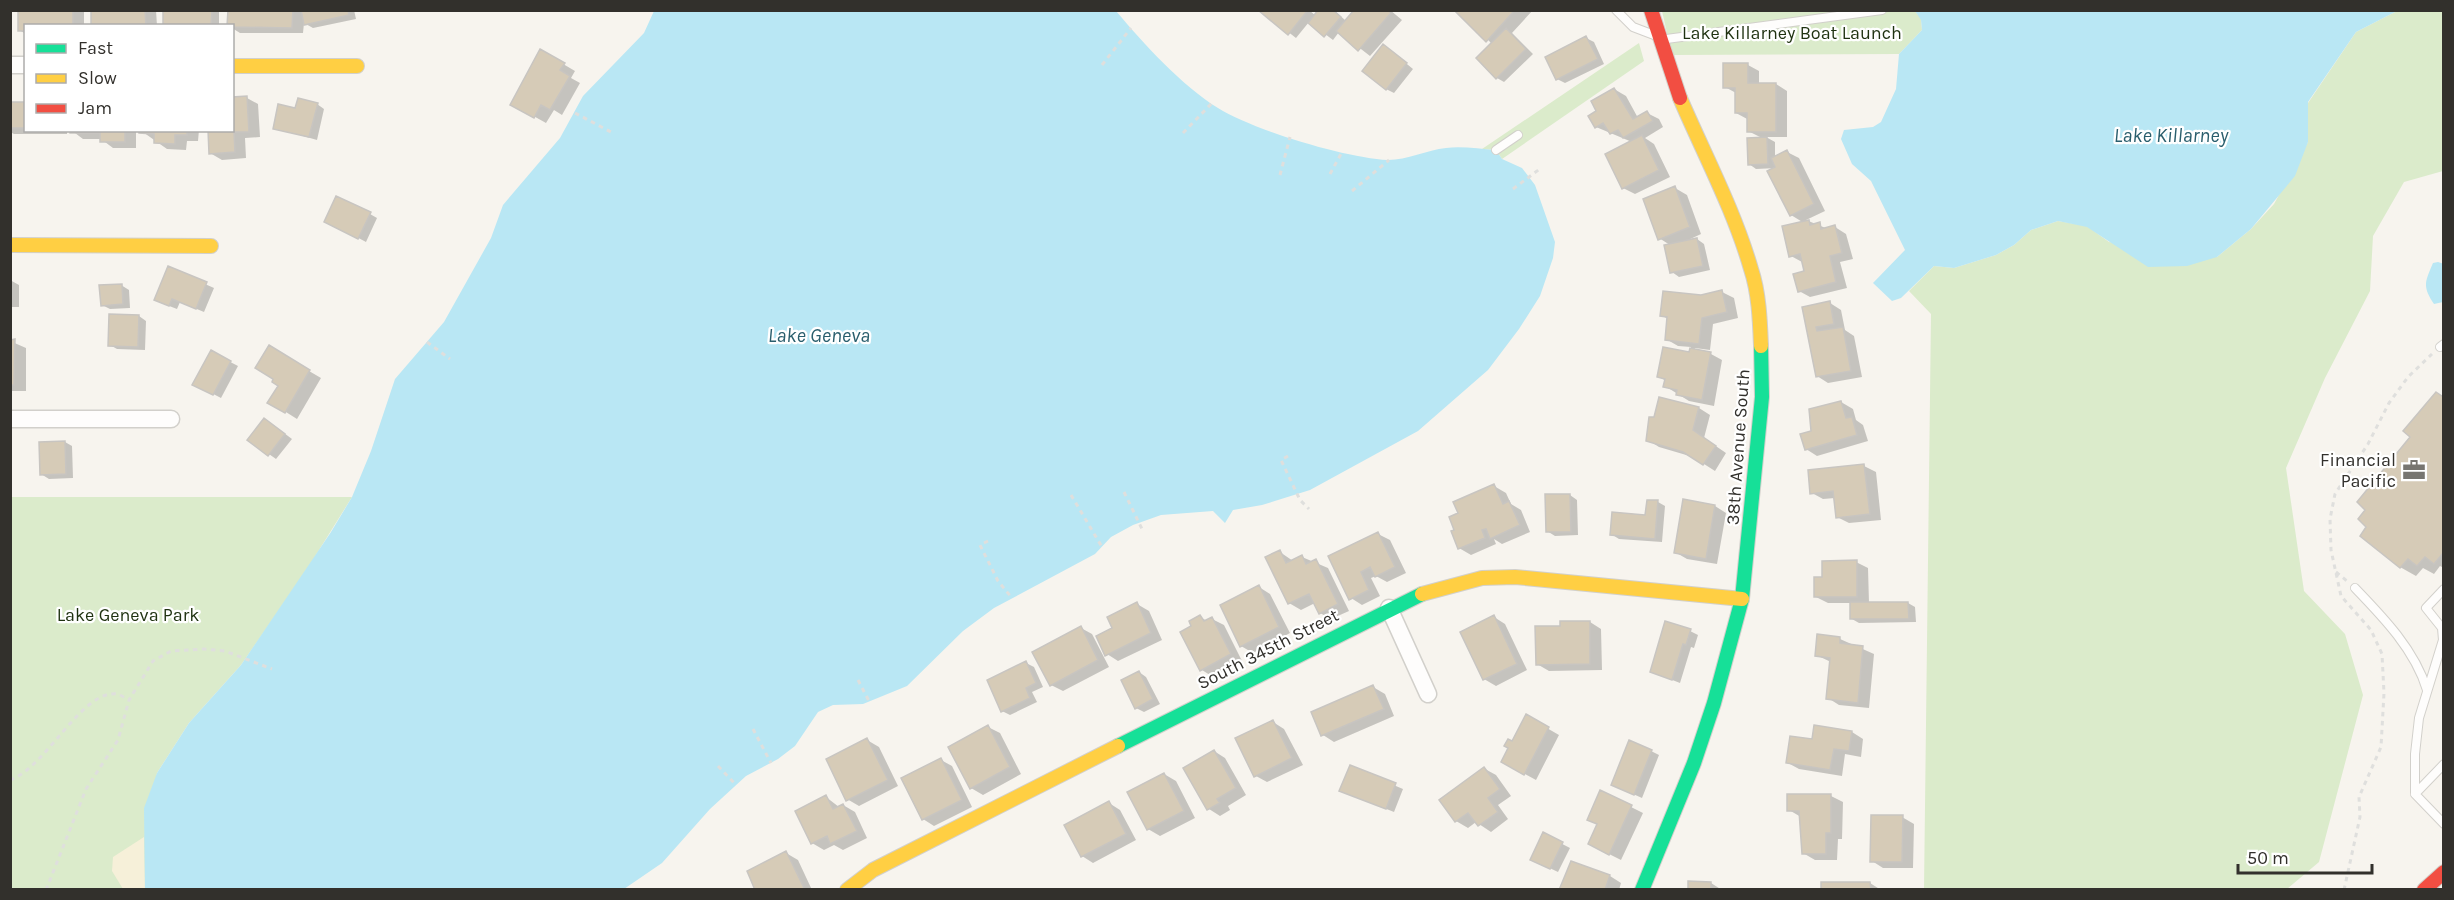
<svg xmlns="http://www.w3.org/2000/svg" width="2454" height="900" viewBox="0 0 2454 900" font-family="Karla,sans-serif">
	<rect width="100%" height="100%" fill="#f7f4ee"/>
	<path fill="#dbebcb" d="M1662,11H1915L1921,19L1922,30L1899,54L1672,55Z
		M2397,11H2443V171L2404,182L2373,236L2370,291L2325,378L2286,468L2304,591L2345,634L2363,695L2319,862L2287,889H1924L1931,314L1909,291L1934,266L1954,268L1996,255L2014,245L2031,230L2058,221L2087,226L2109,242L2217,257L2251,229L2274,204L2308,142V103L2356,32Z
		M1639,43L1644,61L1502,159L1496,150L1482,149Z
		M10,497H352L306,571L241,665L189,723L157,773L145,889H11Z"/>
	<path fill="#f6f0d9" d="M144,837L145,889H123L112,871L113,857Z"/>
	<path fill="#b9e7f4" d="M654,11H1116C1143,43 1182,86 1218,108C1253,130 1346,158 1388,160C1407,160 1427,150 1446,148C1462,146 1480,149 1496,150L1502,159L1522,168L1535,185L1555,242L1553,258L1540,296L1519,329L1488,370L1418,431L1310,490L1262,505L1233,510L1225,523L1213,511L1161,515L1133,525L1111,537L1095,554L994,608L963,631L907,686L863,704L833,705L818,712L795,746L778,759L746,776L710,809L662,863L624,889H145L144,808L157,773L189,723L241,665L331,532L352,497L371,451L395,379L444,322L491,238L503,205L560,138L583,96L644,33Z
		M1915,11H2397L2356,32L2308,102V142L2295,176L2251,229L2217,257L2187,266L2148,267L2087,227L2058,221L2031,230L2014,245L1996,255L1954,268L1934,266L1901,298L1892,301L1873,283L1905,250L1871,181L1852,164L1841,139L1844,130L1873,127L1881,122L1896,89L1899,54L1922,30L1921,20Z
		M2438,262L2444,264L2443,302L2434,304C2422,286 2425,282 2433,263Z"/>
	<path fill="#0003" d="M20,10H84V26H26V34L19,30Z
		M92,10H156L157,26H94Z
		M164,10H219V26H164Z
		M229,10H354L356,19L313,28L304,23L303,33H240L232,28Z
		M1260,10H1309L1316,16L1334,10L1346,21L1356,10H1390L1402,20L1370,56L1339,32L1333,40L1309,22L1296,38Z
		M1459,10H1533L1512,33L1533,54L1504,82L1497,78L1492,44Z
		M1586,38L1594,42L1604,64L1565,83L1557,79Z
		M541,51L575,71L571,78L580,83L562,115L554,110L546,123L512,104Z
		M1391,51L1413,69L1394,93L1386,89Z
		M1748,65L1759,71V84H1776L1787,91V137H1766L1775,142V158L1787,152L1799,158L1825,211L1806,220L1828,229L1835,227L1846,234L1853,259L1840,262L1847,288L1810,297L1799,291L1806,272L1802,262L1791,256L1804,223L1791,215L1777,168L1756,169L1749,164L1762,138L1748,131L1749,120L1736,113V93L1725,87Z
		M1614,89L1626,96L1638,118L1647,113L1659,119L1663,127L1645,138L1654,144L1670,177L1635,194L1623,188L1632,142L1596,127L1598,111Z
		M247,98L258,104L260,137L245,138L246,158L222,160L210,153L232,130Z
		M10,104H26V130H67V134H14L10,132Z
		M317,104L324,109L317,140L275,128L296,110Z
		M71,130H136V148H113L101,139H83Z
		M140,130H199L198,141H187L186,150L167,149Z
		M1675,188L1687,195L1701,234L1684,242L1697,239L1704,244L1710,270L1679,277L1672,272L1670,245L1659,238Z
		M370,214L377,218L366,242L332,224Z
		M169,268L214,288L204,312L180,302L177,309L164,304Z
		M10,280L19,285V307H10Z
		M121,285L129,290L130,308L110,309L102,305Z
		M1722,292L1734,298L1738,318L1713,324L1710,350L1695,348L1694,350L1711,354L1722,360L1714,406L1689,401L1665,386L1666,381L1658,376L1690,354L1691,347L1678,346L1666,339L1668,319L1661,315L1701,297Z
		M1830,303L1841,310L1845,330L1854,336L1862,377L1828,383L1817,376L1804,308Z
		M139,316L146,321L145,350L117,349L110,345Z
		M10,341L26,348V391H10Z
		M211,352L238,366L221,398L194,384Z
		M280,354L321,378L297,419L270,402L280,386Z
		M2443,397L2444,568L2440,566L2434,574L2423,568L2416,576L2400,567Z
		M1660,399L1699,408L1710,415L1704,438L1726,453L1715,471L1693,457L1659,447L1648,440Z
		M1841,402L1853,409L1856,420L1863,425L1868,441L1817,456L1806,449L1813,432Z
		M272,424L292,439L276,459L249,440Z
		M65,442L72,446L73,478L49,479L41,474Z
		M1864,466L1876,472L1881,520L1849,523L1837,517L1835,498L1823,499L1812,493Z
		M1494,486L1506,493L1511,504L1521,510L1530,532L1502,544L1494,539L1496,544L1471,555L1459,548L1456,530L1460,514Z
		M1570,495L1577,500L1578,535L1555,536L1547,531Z
		M1658,502L1665,506L1662,542L1619,539L1611,534L1647,517Z
		M1715,506L1726,513L1717,564L1687,559L1675,552Z
		M1378,534L1390,540L1406,573L1387,582L1376,576L1371,578L1380,596L1362,605L1351,598L1330,557Z
		M1280,552L1293,561L1302,557L1328,568L1349,611L1331,619L1320,613L1315,603L1301,610L1289,603Z
		M1856,562L1868,568L1869,603H1908L1915,607L1916,622L1859,623L1852,619V603H1828L1816,597L1823,578Z
		M1259,587L1270,594L1290,633L1253,653L1241,646Z
		M1137,604L1149,611L1162,640L1118,661L1107,654L1114,629Z
		M1200,617L1207,621L1212,619L1224,625L1242,661L1213,677L1202,670L1193,627Z
		M1494,617L1505,624L1527,670L1496,686L1484,679Z
		M1590,622L1601,629L1602,670L1549,671L1537,664L1562,627Z
		M1081,628L1092,634L1109,667L1063,691L1051,685Z
		M1690,631L1698,635L1694,648L1691,647L1680,683L1652,672Z
		M1840,639L1874,654L1869,708L1839,705L1828,698L1831,662L1816,655Z
		M1026,663L1034,667L1043,687L1032,692L1037,702L1010,715L1002,711Z
		M1139,672L1146,677L1160,704L1144,712L1136,708Z
		M1373,687L1385,694L1394,716L1334,742L1323,735Z
		M1526,716L1559,735L1536,780L1503,762Z
		M1273,722L1284,729L1303,765L1267,782L1256,776Z
		M988,727L1000,733L1021,774L983,795L971,788Z
		M1852,732L1863,739L1861,757L1845,754L1842,776L1799,769L1788,763L1813,741Z
		M867,740L879,747L898,786L859,806L847,799Z
		M1214,751L1225,758L1246,795L1228,806L1230,810L1220,816L1209,809Z
		M1651,751L1659,755L1642,798L1613,785Z
		M941,760L952,766L972,807L934,826L923,819Z
		M1351,767L1403,789L1394,812L1349,794Z
		M1485,769L1496,775L1511,796L1498,805L1508,819L1491,832L1476,822L1468,828L1456,821L1441,800Z
		M1164,774L1176,781L1195,818L1160,836L1148,829Z
		M1789,796H1831L1843,802L1842,839H1838L1837,860H1815L1803,853L1801,817L1789,810Z
		M826,797L839,807L843,805L855,812L867,838L843,850L834,845L824,850L812,843Z
		M1109,803L1120,810L1136,840L1093,863L1082,856Z
		M1631,807L1643,813L1621,860L1601,850Z
		M1902,817L1914,824L1913,868H1883L1872,861Z
		M1543,834L1570,848L1558,872L1539,863Z
		M786,853L798,860L812,890H757Z
		M1571,863L1610,876L1621,883L1619,890H1561Z
		M1711,883L1722,890H1689Z
		M1870,883L1881,890H1822Z"/>
	<path fill="#d6cbb7" stroke="#c8c5c1" stroke-width="1.5" d="M18,10H73V26H26V31H18Z
		M91,10H145L146,26H91Z
		M163,10H212L211,25L163,26Z
		M228,10H293L292,28L232,27L227,26Z
		M301,10H348L349,15L304,25Z
		M1258,10H1308L1288,35Z
		M1318,10H1333L1341,17L1324,37L1308,23Z
		M1354,10H1388L1391,13L1358,51L1336,31Z
		M1457,10H1515L1486,42L1456,12Z
		M1506,28L1526,49L1496,79L1476,58Z
		M1586,36L1598,59L1556,80L1545,57Z
		M1383,44L1407,63L1386,90L1362,71Z
		M540,49L565,63L560,70L570,76L550,110L541,105L534,118L510,105Z
		M1723,63H1748V83H1776V132H1747V113H1735V88H1723Z
		M1614,88L1633,119L1647,111L1653,121L1623,138L1618,130L1610,134L1603,123L1595,128L1588,116L1596,111L1591,101Z
		M247,96L249,132H234L235,152L209,154L208,130H232V97Z
		M298,98L318,103L309,137L273,129L278,104L295,108Z
		M10,102H26V128H10Z
		M70,130H125V142H100V133H70Z
		M139,130H187V135H175V144L154,143V134L139,133Z
		M1642,135L1659,170L1622,189L1605,154Z
		M1767,137L1768,164L1748,165L1747,138Z
		M1787,150L1814,204L1790,216L1767,171L1775,167L1771,158Z
		M1675,186L1690,227L1658,240L1643,199Z
		M336,196L371,212L358,239L324,222Z
		M1809,220L1810,225L1820,222L1821,229L1835,225L1842,253L1830,256L1836,282L1798,292L1793,274L1804,271L1800,254L1789,257L1782,226Z
		M1697,238L1703,266L1670,273L1664,245Z
		M168,266L207,282L196,309L172,299L169,306L154,300Z
		M122,284L123,304L101,306L99,285Z
		M1722,290L1727,312L1702,318L1699,344L1665,340L1667,317L1660,316L1663,291L1701,295Z
		M1830,301L1834,324L1816,327L1817,331L1843,327L1851,371L1816,377L1802,307Z
		M109,314L139,315L138,347L108,346Z
		M15,339L14,385H10V340Z
		M269,345L310,370L285,413L267,403L278,386L272,382L273,379L255,368Z
		M1663,347L1689,352L1690,348L1711,352L1702,400L1676,395L1677,390L1663,387L1665,379L1657,377Z
		M211,350L231,361L213,395L192,385Z
		M2436,392L2442,396L2444,394V552L2434,564L2425,557L2417,566L2408,559L2400,568L2360,536L2366,527L2358,519L2365,510L2357,502L2410,437L2403,431Z
		M1659,397L1699,407L1693,430L1716,446L1703,465L1683,452L1646,441L1649,417H1654Z
		M1841,401L1846,418L1852,417L1857,435L1805,450L1800,434L1811,431L1809,409Z
		M264,418L285,434L268,456L247,440Z
		M65,441L66,474L40,475L39,442Z
		M1864,464L1870,514L1836,518L1833,491L1810,494L1808,470Z
		M1494,484L1503,504L1509,501L1520,525L1490,539L1486,529L1482,530L1485,538L1458,549L1451,531L1454,530L1449,517L1458,513L1453,502Z
		M1545,494H1570L1571,532H1546Z
		M1683,499L1715,505L1706,559L1674,553Z
		M1647,500H1658L1655,539L1610,535L1612,512L1645,515Z
		M1378,532L1395,567L1375,577L1370,567L1361,572L1369,590L1349,600L1328,556Z
		M1280,550L1286,563L1302,555L1306,564L1316,559L1338,604L1319,614L1309,594L1288,604L1265,557Z
		M1857,560V597H1814V577H1822V561Z
		M1259,585L1279,627L1240,647L1220,605Z
		M1137,602L1151,633L1105,656L1096,636L1112,628L1107,617Z
		M1850,602H1908L1909,619H1850Z
		M1200,615L1204,621L1212,617L1231,654L1200,671L1180,632L1191,626L1189,621Z
		M1494,615L1517,664L1483,680L1460,632Z
		M1560,621H1590V664L1536,665L1535,626H1560Z
		M1665,621L1691,629L1686,645L1683,644L1672,680L1650,672Z
		M1081,626L1098,660L1050,686L1032,652Z
		M1817,634L1840,637V643L1863,646L1858,703L1826,699L1830,658L1815,656Z
		M1026,661L1036,683L1026,688L1030,698L1001,712L987,680Z
		M1139,671L1153,699L1135,709L1121,680Z
		M1373,685L1384,709L1321,736L1311,712Z
		M1526,714L1549,727L1524,775L1501,762L1508,748L1504,746L1508,739L1512,741Z
		M1273,720L1292,758L1254,777L1235,738Z
		M988,725L1010,767L970,789L948,747Z
		M1814,725L1852,731L1849,751L1834,749L1830,770L1786,763L1790,736L1812,739Z
		M867,738L888,780L846,801L826,759Z
		M1629,740L1652,750L1634,795L1611,785Z
		M1214,750L1236,788L1217,799L1220,803L1207,810L1183,768Z
		M941,758L962,800L922,820L901,778Z
		M1350,765L1396,783L1386,809L1339,791Z
		M1484,767L1500,789L1488,798L1498,812L1478,826L1468,813L1455,822L1439,800Z
		M1164,773L1184,811L1147,830L1127,792Z
		M1600,790L1632,805L1609,855L1588,844L1597,824L1587,820Z
		M1787,794H1831V833H1826V854H1802L1799,811H1787Z
		M826,795L833,809L843,804L857,831L830,844L827,836L811,844L795,811Z
		M1109,801L1126,834L1081,857L1064,825Z
		M1871,815H1903L1902,862H1870Z
		M1543,832L1563,842L1550,869L1530,860Z
		M786,851L805,890H755L747,871Z
		M1571,861L1610,875L1605,890H1559Z
		M1688,881L1711,882V890H1688Z
		M1821,882H1870L1871,890H1821Z"/>
	<g fill="none" stroke-linecap="round" stroke-linejoin="round">
		<g stroke="#d2d0cb" stroke-width="10">
			<path id="lane" d="M1616,10L1633,27L1654,35
				M1659,40L1882,10
				M1496,150L1518,135
				M2440,347L2444,344
				M2355,588C2383,617 2415,650 2427,690
				M2444,589L2426,608L2442,628L2443,640L2419,718L2415,754V794L2444,824
				M2415,794L2444,764"/>
		</g>
		<g stroke="#d2d0cb" stroke-width="19">
			<path id="street" d="M10,65H26
				M10,419H171
				M1389,608L1428,694"/>
		</g>
		<g stroke="#d2d0cb" stroke-width="16">
			<path id="fast" d="M1118,746L1422,594
				M1642,890L1694,763L1714,703L1742,599L1762,397L1761,346"/>
		</g>
		<g stroke="#d2d0cb" stroke-width="16">
			<path id="slow" d="M232,66H357
				M1680,98C1704,154 1734,210 1751,269C1759,293 1760,321 1761,346
				M10,245L211,246
				M1422,594L1482,578L1515,577L1742,599
				M847,890L873,870L1118,746"/>
		</g>
		<g stroke="#d2d0cb" stroke-width="16">
			<path id="jam" d="M1651,10L1680,98
				M2424,890L2444,872"/>
		</g>
		<path stroke="#dfdfdd" stroke-width="3" stroke-dasharray="4.5 4.5" stroke-linecap="butt" d="M1102,65L1131,28
			M575,113L611,132
			M1183,133L1212,103
			M1330,174L1342,152
			M1280,175L1290,137
			M1513,189L1541,168
			M1352,191L1389,160
			M427,342L450,359
			M1288,456L1281,460L1300,500L1309,509
			M1124,492L1142,529
			M1071,495L1102,547
			M988,541L980,545L998,581L1012,598
			M2336,572L2347,581
			M858,680L869,701
			M753,729L771,763
			M718,766L736,785
			M10,780C46,768 82,689 117,694C120,694 126,699 129,700
			M46,890L86,789L118,740L129,700L153,661L171,651L204,649L225,651L272,669
			M2344,890L2360,817L2359,797L2381,747L2384,693L2382,654L2371,630L2341,596L2331,550L2330,519L2335,494L2368,444L2389,403L2408,377L2432,354"/>
		<use href="#lane" stroke="#fefdfc" stroke-width="8"/>
		<use href="#street" stroke="#fefdfc" stroke-width="16"/>
		<use href="#fast" stroke="#16e098" stroke-width="14"/>
		<use href="#slow" stroke="#ffcf43" stroke-width="14"/>
		<use href="#jam" stroke="#f24e42" stroke-width="14"/>
	</g>
	<defs>
		<g id="office-bare" transform="scale(1.8)"><path d="M-6-3h4V-5.5h4V-3h4V5H-6ZM-1-4.5V-3h2v-1.5ZM-6 0V1H6V0Z" fill="#777570" stroke="#fff" stroke-width="2.5" paint-order="stroke"/></g>
	</defs>
	<g fill-rule="evenodd">
		<use href="#office-bare" x="2414" y="470"/>
	</g>
	<g text-anchor="middle" dominant-baseline="central" stroke-width="4.5" stroke-linejoin="round" paint-order="stroke">
		<g font-size="18" fill="#1f3210" stroke="#fff">
			<text x="1792" y="33">Lake Killarney Boat Launch</text>
			<text x="128" y="615">Lake Geneva Park</text>
		</g>
		<g font-size="18" fill="#32302c" stroke="#fff">
			<text transform="translate(1738 447) rotate(-86)">38th Avenue South</text>
			<text transform="translate(1268 649) rotate(-27)">South 345th Street</text>
		</g>
		<g font-size="18" fill="#32302c" stroke="#fff" text-anchor="end">
			<text x="2396" y="460">Financial<tspan x="2396" dy="21">Pacific</tspan></text>
		</g>
		<g font-size="20" font-style="italic" fill="#295e6d" stroke="#fff">
			<text x="2171" y="135">Lake Killarney</text>
			<text x="819" y="335">Lake Geneva</text>
		</g>
	</g>
	<rect width="2454" height="900" fill="none" stroke="#32302c" stroke-width="24"/>
	<rect x="24" y="24" width="210" height="108" fill="#ffffff" stroke="#adacab" stroke-width="1.5"/>
	<rect x="36" y="44" width="30" height="9" fill="#16e098" stroke="#adacab" stroke-width="1.5"/>
	<text x="78" y="54" font-size="18" fill="#32302c">Fast</text>
	<rect x="36" y="74" width="30" height="9" fill="#ffcf43" stroke="#adacab" stroke-width="1.5"/>
	<text x="78" y="84" font-size="18" fill="#32302c">Slow</text>
	<rect x="36" y="104" width="30" height="9" fill="#f24e42" stroke="#adacab" stroke-width="1.5"/>
	<text x="78" y="114" font-size="18" fill="#32302c">Jam</text>
	<path d="M2238 864v9h134v-9" fill="none" stroke="#32302c" stroke-width="3"/>
	<text x="2247" y="864" font-size="18" fill="#32302c" stroke="#ffffff" stroke-width="4.5" paint-order="stroke">50 m</text>
</svg>
